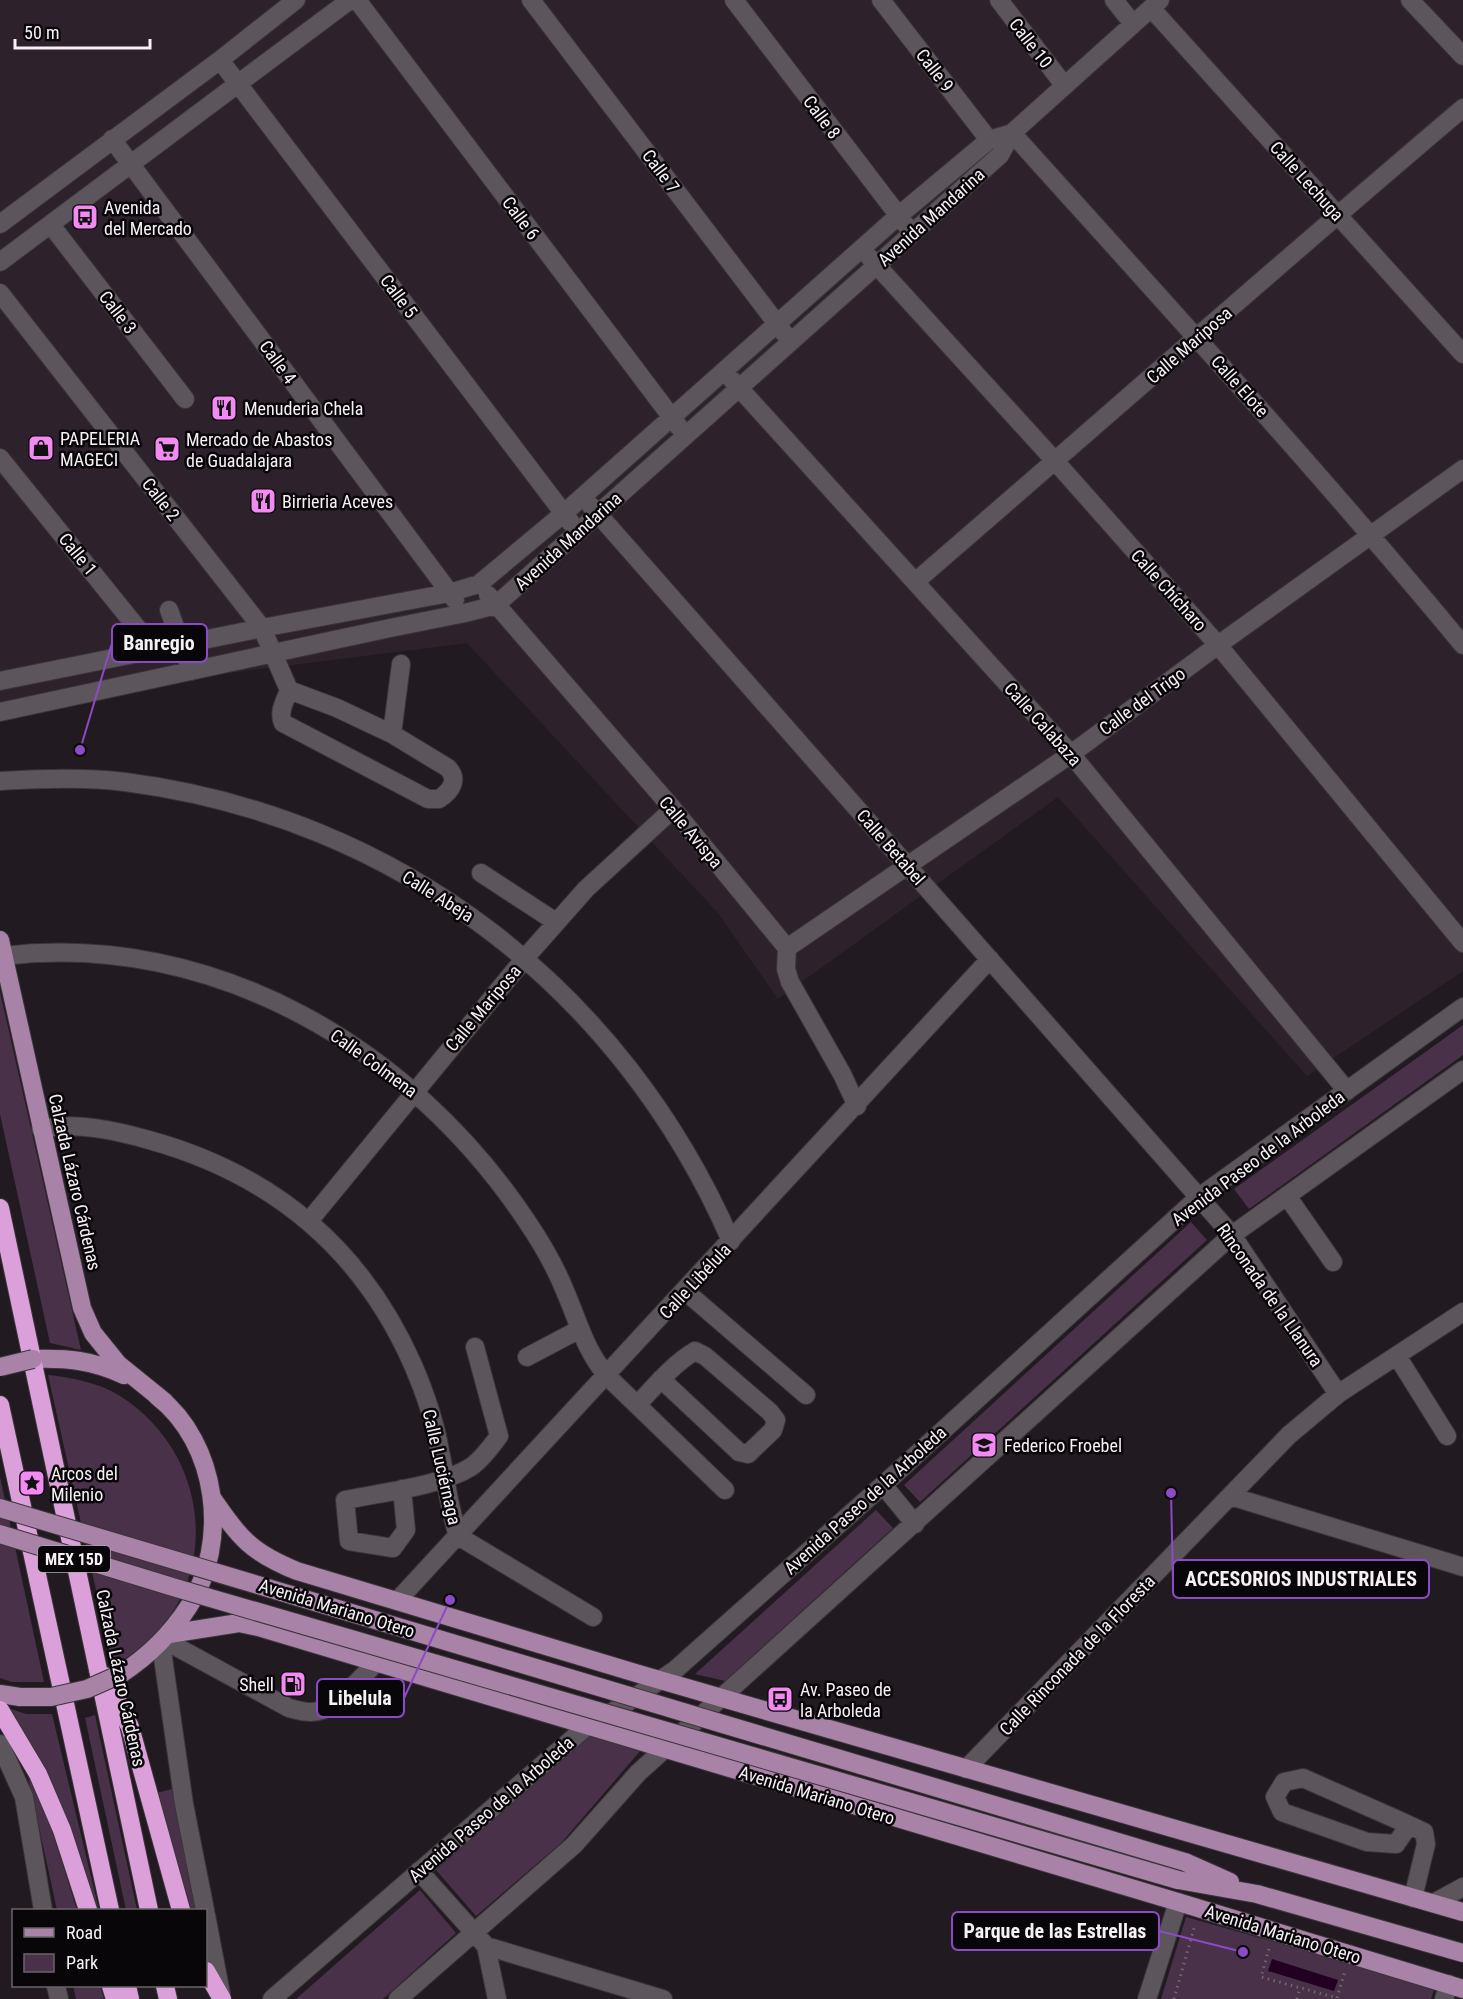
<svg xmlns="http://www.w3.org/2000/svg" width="1463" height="1999" viewBox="0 0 1463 1999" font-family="'Roboto Condensed',sans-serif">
	<rect width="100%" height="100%" fill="#211b21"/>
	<path fill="#2d222c" d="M0,0H1463V971L1307,1076L1058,797L778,999L718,913L467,643L213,675L0,719Z"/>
	<path fill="#493149" d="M0,992L81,1350L50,1343L0,1114Z
		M1463,1025V1055L1249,1209L1234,1189Z
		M1191,1222L1207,1240L920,1502L904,1485Z
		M48,1375C76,1378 105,1384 129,1402C222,1470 219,1611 113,1666Z
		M0,1477L44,1682H12L0,1678Z
		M876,1510L893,1528L725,1681L695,1674Z
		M2,1706L26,1714H52L99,1910H93Z
		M95,1715L137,1910H126L85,1718Z
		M590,1736L641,1750L562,1842L476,1916L436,1870Z
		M26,1767L49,1821L77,1910H57Z
		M172,1789L198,1910H188L156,1793Z
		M420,1890L456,1933L383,1999H296Z
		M1186,1917L1435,1987L1431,1999H1161Z
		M73,1986H100L104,1999H76Z"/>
	<path fill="#210022" d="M1272,1959L1338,1980L1334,1991L1268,1971Z"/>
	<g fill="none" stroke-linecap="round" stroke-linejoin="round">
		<g stroke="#3a3539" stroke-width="20">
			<path id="minor" d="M357,0L679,427
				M531,0L784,333
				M734,0L905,224
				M881,0L989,140
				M999,0L1064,85
				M1114,0L1133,24
				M1410,0L1463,56
				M1151,8L1463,354
				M220,60L571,523
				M1012,133C1164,302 1318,470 1463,645
				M112,139L455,600
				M0,224L220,60L296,0
				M51,225L185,399
				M870,258L1055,461L1218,645L1463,943
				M0,262L350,0
				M0,293L262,628L289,690C285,701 278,712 283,723L428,799H439C451,791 459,780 448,768L392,734L401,664
				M732,380L1071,754L1347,1091
				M0,458L155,650
				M591,506L1232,1235L1338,1394
				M915,582C1098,424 1279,264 1463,108
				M488,595L673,809L787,948L786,969L790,982L842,1074L857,1106
				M169,610L191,671
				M0,681L262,628L449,593L479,584L563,514L897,217L989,140L1012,133
				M289,690L337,708L392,734
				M0,712L390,628L465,613L496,605L1000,155L1012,133L1160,0
				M0,781C42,779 83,777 125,782C398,817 622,990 731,1241
				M481,873L556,922
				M787,948L1071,754L1218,645L1463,469
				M3,956C214,931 411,1048 526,1220C541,1242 555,1266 565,1291C579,1323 584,1348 607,1376L725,1490
				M41,1129C77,1122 114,1130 149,1140C272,1174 361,1247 413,1365C425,1393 435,1422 440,1451C446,1480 449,1508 458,1536L593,1617
				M1287,1196L1333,1262
				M309,1221L525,958L586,889L673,809
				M685,1291L806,1395
				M1397,1356L1447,1436
				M527,1357L580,1329
				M638,1404C655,1386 673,1364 695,1351L705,1356L770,1412L776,1420L773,1430L748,1454L739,1452L661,1379
				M883,1485L915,1524
				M402,1489L406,1530L393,1548L349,1541L345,1500C383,1492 438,1487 471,1467C482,1459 491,1447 499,1436L475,1347
				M1230,1496L1463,1567
				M397,1601L990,959
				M164,1640L289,1708C300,1711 311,1714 322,1710C341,1702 361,1677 376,1663
				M161,1644L184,1804L205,1910
				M0,1744L24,1797L43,1910
				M966,1769L1289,1435L1338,1394L1463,1312
				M1409,1825L1396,1844L1367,1842L1282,1812L1275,1797L1284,1782L1303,1778L1398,1820L1424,1832L1426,1844L1413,1898
				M419,1871L486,1946L497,1999
				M1434,1903L1463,1887
				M206,1915L221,1994
				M486,1946L663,1999
				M56,1986L59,1999
				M272,1999L586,1727L619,1708L675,1670L883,1485L1199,1197L1463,1007
				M398,1999L574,1845L638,1773L1232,1235L1463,1070
				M1147,1999L1178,1902
				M1444,1999L1449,1984"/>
		</g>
		<g stroke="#3a3539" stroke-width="20">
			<path id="major" d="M0,940L82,1308L93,1333L118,1364L165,1402
				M33,1359C67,1358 92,1360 124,1375
				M212,1498C240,1538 250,1552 297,1571L639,1674L1463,1912
				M169,1634L239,1623L258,1627L1178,1902L1463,1989
				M121,1674C150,1655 171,1634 189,1606C230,1542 218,1443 157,1396
				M0,1694L20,1697H51
				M1185,1862L1230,1882
				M1178,1880L1257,1894L1463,1953"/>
		</g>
		<g stroke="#3a3539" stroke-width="20">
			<path id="highway" d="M0,1208L149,1910
				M0,1405L110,1910
				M105,1676L130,1727L181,1910
				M0,1710L38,1774L62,1830L88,1910
				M206,1971L222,1999
				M111,1986L115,1999
				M127,1986L130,1999
				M165,1986L168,1999"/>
		</g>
		<path stroke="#6f696e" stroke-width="3" stroke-dasharray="1.5 4.5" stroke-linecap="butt" d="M1269,1949L1261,1977L1337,1998L1345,1971
			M1174,1999L1194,1928H1196
			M1297,1999L1300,1988"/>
		<use href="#minor" stroke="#5d555c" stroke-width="18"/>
		<use href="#major" stroke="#a982a7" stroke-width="18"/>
		<use href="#highway" stroke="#dba0d9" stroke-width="18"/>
		<g stroke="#3a3539" stroke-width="20" stroke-linecap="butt">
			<path id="major-bridge" d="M0,1367L33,1359
				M0,1508L1185,1862
				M0,1534L176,1588L1178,1880
				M51,1697L87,1689L121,1674"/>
		</g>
		<use href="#major-bridge" stroke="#a982a7" stroke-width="18"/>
	</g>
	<defs>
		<g id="bus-square" transform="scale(1.35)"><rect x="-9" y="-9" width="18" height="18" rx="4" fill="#f38af2" stroke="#090609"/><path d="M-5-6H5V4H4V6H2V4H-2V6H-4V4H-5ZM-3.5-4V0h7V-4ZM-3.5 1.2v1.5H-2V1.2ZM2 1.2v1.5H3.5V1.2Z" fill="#111"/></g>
		<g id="restaurant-square" transform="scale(1.35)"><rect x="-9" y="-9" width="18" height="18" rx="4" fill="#f38af2" stroke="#090609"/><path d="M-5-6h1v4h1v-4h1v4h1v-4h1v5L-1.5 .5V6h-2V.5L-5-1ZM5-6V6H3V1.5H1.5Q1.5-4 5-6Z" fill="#111"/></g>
		<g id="shop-square" transform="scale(1.35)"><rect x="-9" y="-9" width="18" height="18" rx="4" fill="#f38af2" stroke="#090609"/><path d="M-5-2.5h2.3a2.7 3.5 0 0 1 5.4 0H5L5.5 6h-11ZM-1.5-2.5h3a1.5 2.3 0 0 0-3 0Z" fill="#111"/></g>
		<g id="supermarket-square" transform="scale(1.35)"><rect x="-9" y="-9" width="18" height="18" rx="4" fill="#f38af2" stroke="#090609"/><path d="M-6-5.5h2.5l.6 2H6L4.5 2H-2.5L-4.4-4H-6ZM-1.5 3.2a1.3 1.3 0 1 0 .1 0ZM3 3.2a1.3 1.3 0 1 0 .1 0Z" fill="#111"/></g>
		<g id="school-square" transform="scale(1.35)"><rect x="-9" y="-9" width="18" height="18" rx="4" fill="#f38af2" stroke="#090609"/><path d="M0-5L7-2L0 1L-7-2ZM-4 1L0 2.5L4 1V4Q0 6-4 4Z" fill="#111"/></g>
		<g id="sight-square" transform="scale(1.35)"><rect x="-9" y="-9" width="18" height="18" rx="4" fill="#f38af2" stroke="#090609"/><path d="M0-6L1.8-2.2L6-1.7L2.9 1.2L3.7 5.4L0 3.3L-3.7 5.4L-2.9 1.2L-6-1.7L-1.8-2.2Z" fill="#111"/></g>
		<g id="fuel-square" transform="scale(1.35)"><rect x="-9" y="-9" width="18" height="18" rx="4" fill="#f38af2" stroke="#090609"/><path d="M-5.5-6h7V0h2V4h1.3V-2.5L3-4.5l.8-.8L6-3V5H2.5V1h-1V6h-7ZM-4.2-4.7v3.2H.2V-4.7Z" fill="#111"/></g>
	</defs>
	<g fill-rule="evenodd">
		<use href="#bus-square" x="85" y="217"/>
		<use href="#restaurant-square" x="224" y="408"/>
		<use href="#shop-square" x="41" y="448"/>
		<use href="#supermarket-square" x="167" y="449"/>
		<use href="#restaurant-square" x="263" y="501"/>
		<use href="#school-square" x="984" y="1445"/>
		<use href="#sight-square" x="32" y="1483"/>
		<use href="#fuel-square" x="293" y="1684"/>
		<use href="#bus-square" x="780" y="1699"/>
	</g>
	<g text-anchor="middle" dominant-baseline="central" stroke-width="5" stroke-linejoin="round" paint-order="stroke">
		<rect fill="#090609" stroke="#afaaae" stroke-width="1.5" x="38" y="1546" width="72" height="26" rx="4.5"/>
		<g font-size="16" font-weight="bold" fill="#f6f1f5">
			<text x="74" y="1559">MEX 15D</text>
		</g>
		<g font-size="18" fill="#f6f1f5" stroke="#090609">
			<text transform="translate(1031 43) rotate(52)">Calle 10</text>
			<text transform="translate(935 70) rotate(52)">Calle 9</text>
			<text transform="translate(822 117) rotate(53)">Calle 8</text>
			<text transform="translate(661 171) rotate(53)">Calle 7</text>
			<text transform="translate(1307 181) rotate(48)">Calle Lechuga</text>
			<text transform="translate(931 217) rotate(-42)">Avenida Mandarina</text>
			<text transform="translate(521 218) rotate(53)">Calle 6</text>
			<text transform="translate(399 296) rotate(53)">Calle 5</text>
			<text transform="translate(118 312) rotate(52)">Calle 3</text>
			<text transform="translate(1189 345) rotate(-41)">Calle Mariposa</text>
			<text transform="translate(278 362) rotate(54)">Calle 4</text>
			<text transform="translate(1240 386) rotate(48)">Calle Elote</text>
			<text transform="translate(161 499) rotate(52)">Calle 2</text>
			<text transform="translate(568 541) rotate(-42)">Avenida Mandarina</text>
			<text transform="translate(78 554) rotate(51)">Calle 1</text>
			<text transform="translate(1169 590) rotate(48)">Calle Chícharo</text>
			<text transform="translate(1142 701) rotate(-36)">Calle del Trigo</text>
			<text transform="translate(1043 724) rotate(48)">Calle Calabaza</text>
			<text transform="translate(691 832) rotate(50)">Calle Avispa</text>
			<text transform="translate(891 847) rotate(49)">Calle Betabel</text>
			<text transform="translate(438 896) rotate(32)">Calle Abeja</text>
			<text transform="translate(483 1008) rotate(-50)">Calle Mariposa</text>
			<text transform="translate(374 1063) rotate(36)">Calle Colmena</text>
			<text transform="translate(1258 1158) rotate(-37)">Avenida Paseo de la Arboleda</text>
			<text transform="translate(75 1182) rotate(77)">Calzada Lázaro Cárdenas</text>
			<text transform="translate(695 1281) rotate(-47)">Calle Libélula</text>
			<text transform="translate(1270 1295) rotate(55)">Rinconada de la Llanura</text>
			<text transform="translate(442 1467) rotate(77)">Calle Luciérnaga</text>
			<text transform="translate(865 1500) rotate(-42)">Avenida Paseo de la Arboleda</text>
			<text transform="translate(337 1608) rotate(17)">Avenida Mariano Otero</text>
			<text transform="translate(1077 1655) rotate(-46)">Calle Rinconada de la Floresta</text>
			<text transform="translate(121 1678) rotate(78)">Calzada Lázaro Cárdenas</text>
			<text transform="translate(817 1795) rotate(17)">Avenida Mariano Otero</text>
			<text transform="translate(491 1809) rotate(-41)">Avenida Paseo de la Arboleda</text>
			<text transform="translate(1283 1934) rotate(17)">Avenida Mariano Otero</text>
		</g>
		<g font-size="18" fill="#f6f1f5" stroke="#090609" text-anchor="start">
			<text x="104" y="207">Avenida<tspan x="104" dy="21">del Mercado</tspan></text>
			<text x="244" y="408">Menuderia Chela</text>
			<text x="60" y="438">PAPELERIA<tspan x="60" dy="21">MAGECI</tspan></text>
			<text x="186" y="439">Mercado de Abastos<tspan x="186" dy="21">de Guadalajara</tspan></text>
			<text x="282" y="501">Birrieria Aceves</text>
			<text x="1004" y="1445">Federico Froebel</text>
			<text x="51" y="1473">Arcos del<tspan x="51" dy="21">Milenio</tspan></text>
			<text x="274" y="1684" text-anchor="end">Shell</text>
			<text x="800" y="1689">Av. Paseo de<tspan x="800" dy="21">la Arboleda</tspan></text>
		</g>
	</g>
	<path fill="none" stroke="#8d4ac7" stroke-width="2" d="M80 750L112 643M1171 1493L1173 1579M450 1600L404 1698M1243 1952L1159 1931"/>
	<g fill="#8d4ac7" stroke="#090609" stroke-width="2">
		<circle cx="80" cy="750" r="6"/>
		<circle cx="1171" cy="1493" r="6"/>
		<circle cx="450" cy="1600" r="6"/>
		<circle cx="1243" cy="1952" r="6"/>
	</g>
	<g fill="#090609" stroke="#8d4ac7" stroke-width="2">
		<rect x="112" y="624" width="95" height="38" rx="6"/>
		<rect x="1173" y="1560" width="256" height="38" rx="6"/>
		<rect x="317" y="1679" width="87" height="38" rx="6"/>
		<rect x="952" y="1912" width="207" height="38" rx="6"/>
	</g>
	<g font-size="20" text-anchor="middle" font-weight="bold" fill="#f6f1f5">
		<text x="159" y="650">Banregio</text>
		<text x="1301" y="1586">ACCESORIOS INDUSTRIALES</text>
		<text x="360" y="1705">Libelula</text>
		<text x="1055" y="1938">Parque de las Estrellas</text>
	</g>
	<rect x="12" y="1909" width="195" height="78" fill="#090609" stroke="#686467" stroke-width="1.5"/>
	<rect x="24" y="1928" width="30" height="9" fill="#a982a7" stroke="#686467" stroke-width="1.5"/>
	<text x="66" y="1939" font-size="18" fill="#f6f1f5">Road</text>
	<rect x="24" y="1954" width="30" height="18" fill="#493149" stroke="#686467" stroke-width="1.5"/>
	<text x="66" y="1969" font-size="18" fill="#f6f1f5">Park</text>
	<path d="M15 39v9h135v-9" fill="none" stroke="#f6f1f5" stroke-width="3"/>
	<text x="24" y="39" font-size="18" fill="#f6f1f5" stroke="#090609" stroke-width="4.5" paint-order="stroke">50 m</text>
</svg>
